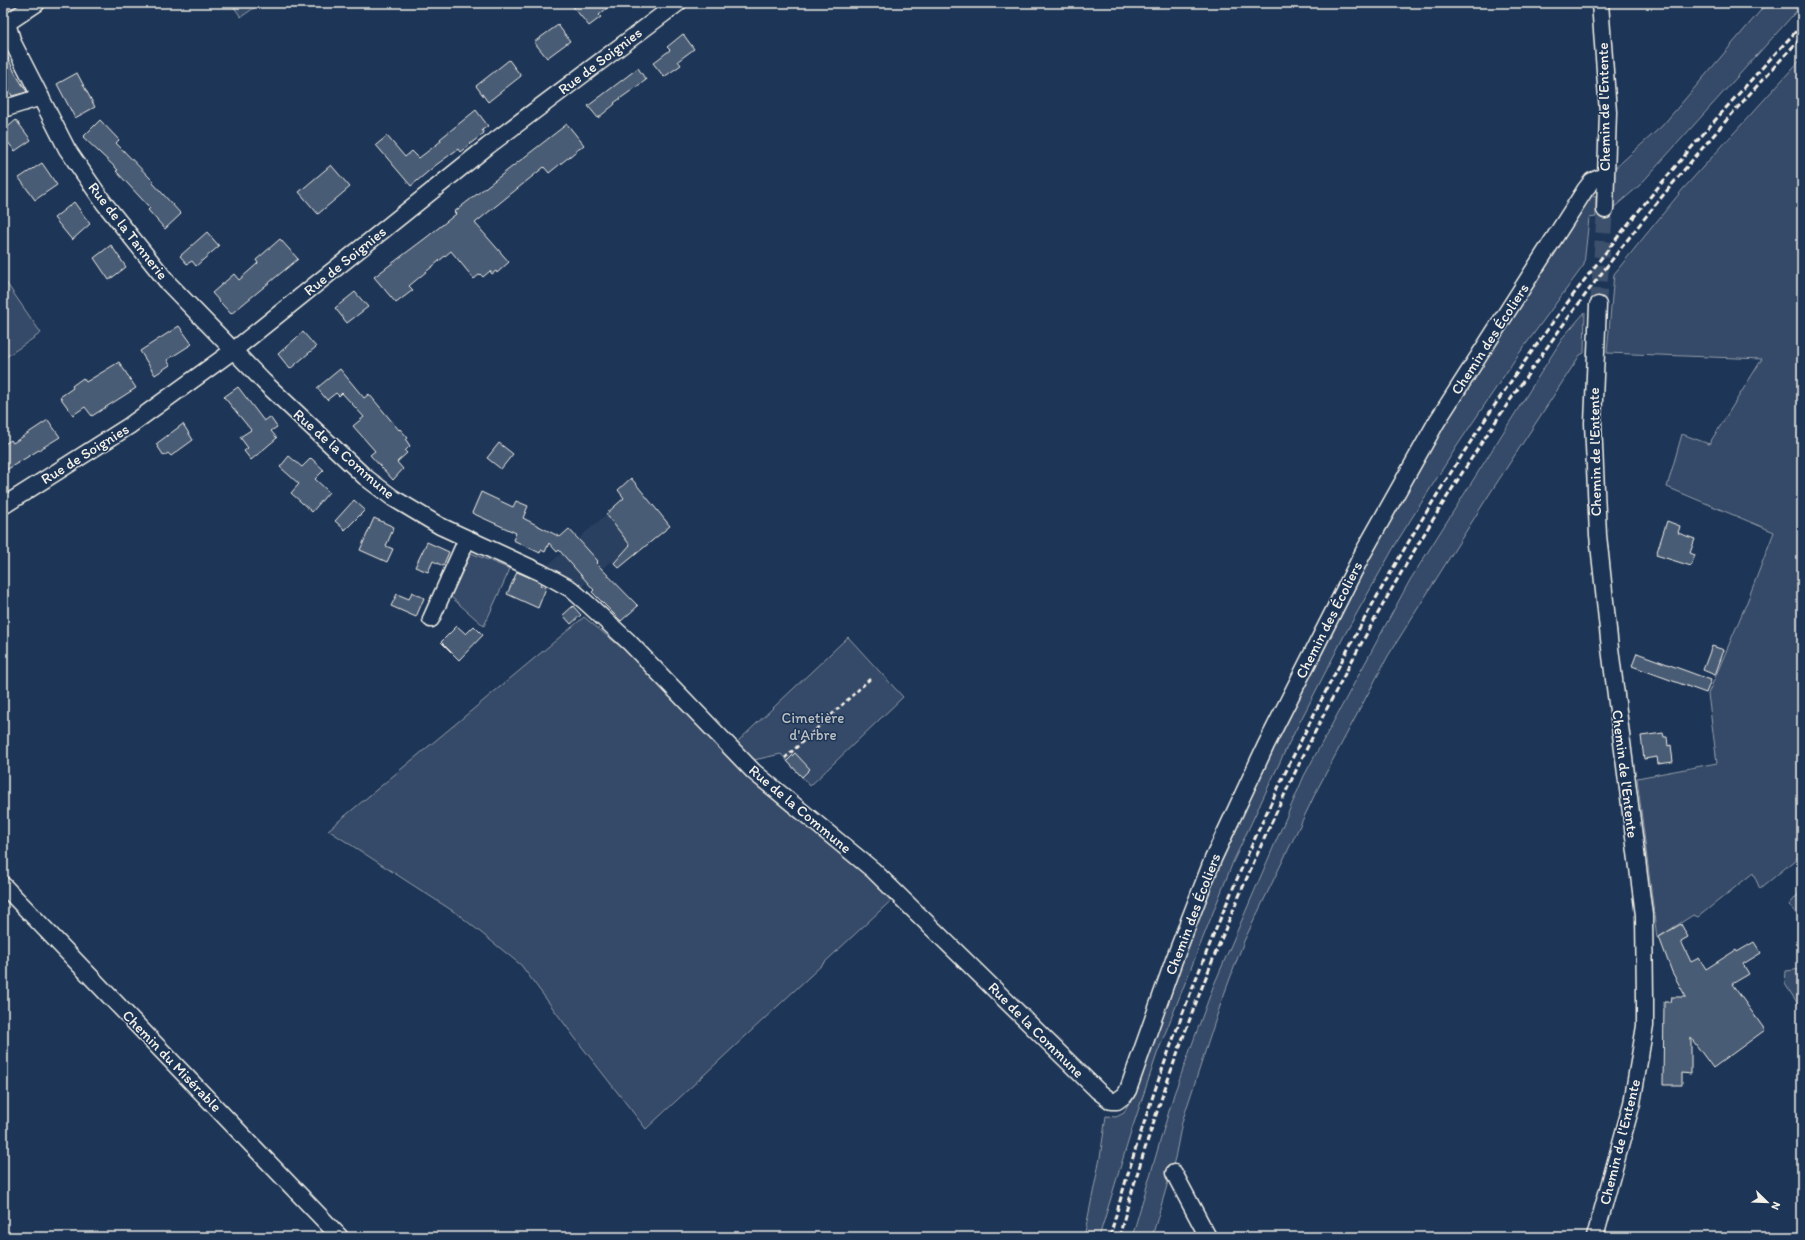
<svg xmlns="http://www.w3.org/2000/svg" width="1805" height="1240" viewBox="0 0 1805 1240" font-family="Itim,sans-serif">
	<rect width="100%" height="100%" fill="#1d3557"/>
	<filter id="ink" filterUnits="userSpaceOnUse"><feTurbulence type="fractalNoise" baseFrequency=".025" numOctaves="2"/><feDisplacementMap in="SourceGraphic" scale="8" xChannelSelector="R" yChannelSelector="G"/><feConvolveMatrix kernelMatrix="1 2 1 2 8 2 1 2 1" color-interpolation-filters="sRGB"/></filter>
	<g filter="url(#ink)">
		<path fill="#2a4060" d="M631,479L669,526L619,569L611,561L582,587L548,565L624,499L618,490Z"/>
		<path fill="#354a67" stroke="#949ea8" d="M231,3H261L241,17Z
			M1767,3H1802V5L1639,186L1612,209L1613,170L1662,126Z
			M1802,58V854L1760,889L1753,873L1698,917L1693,915L1657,938L1637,778L1717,763L1708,694L1747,602L1774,532L1667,487L1682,434L1709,444L1762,359L1607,353L1614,274L1683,189Z
			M1589,195L1596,197V217L1589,218L1584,265L1518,355L1457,446L1398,540L1344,636L1287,747L1233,862L1157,1054L1132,1129L1099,1237H1084L1100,1158L1106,1116L1116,1117L1124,1113L1138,1080L1220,855L1373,548L1439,429Z
			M3,278L41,333L3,359Z
			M1585,312L1584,353L1580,355L1485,501L1388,656L1318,788L1244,941L1222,1000L1182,1122L1175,1158L1152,1237H1132L1174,1094L1213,987L1304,776L1410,580L1564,336Z
			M471,553L510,569L484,626L451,597Z
			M584,617L681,696L898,894L646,1129L575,1038L521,965L459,915L328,830Z
			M848,637L903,697L810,786L781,754L754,760L736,743Z
			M1799,893L1802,895V921L1789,905Z
			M1802,969V1000L1798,1004L1785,984L1786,971Z"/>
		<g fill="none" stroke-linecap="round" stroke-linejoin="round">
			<path stroke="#9aa2ab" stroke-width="4.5" d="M1802,698V708"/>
		</g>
		<path fill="#485b74" stroke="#f4f1e8" d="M570,3H613L599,15L601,17L589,26Z
			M558,25L570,41L547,58L534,42Z
			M683,34L694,49L678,61L681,65L664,77L653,63L670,50L667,47Z
			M3,47L15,73L27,92L12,96L3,79Z
			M509,60L521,76L488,102L476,86Z
			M638,68L646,80L614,103L615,104L598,118L588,106Z
			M77,73L95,107L75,118L57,84Z
			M476,110L488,126L482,130L484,133L460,152L458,149L436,165L411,186L376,145L387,136L405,157L412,151L419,158L441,141L440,139Z
			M16,120L31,140L15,151L3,136V131Z
			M100,120L119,140L116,143L154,182L153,183L181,214L165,229L148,210L150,208L116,171L118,170L83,137Z
			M567,124L584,145L549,173L544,167L475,223L509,262L497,273L496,271L492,274L490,271L483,277L480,274L474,279L451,251L409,286L413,290L396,303L374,277L427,237L456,214L454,212Z
			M42,163L57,185L35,200L19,178Z
			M331,165L350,187L318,214L299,192Z
			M74,202L90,224L72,240L54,218Z
			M207,232L219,246L196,266L192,261L187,264L180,256Z
			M280,239L298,259L231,314L212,293L234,274L239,280L258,263L256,260Z
			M111,245L126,267L109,280L94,258Z
			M355,292L368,307L347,323L335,308Z
			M179,326L192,344L167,360L170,365L155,375L140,351Z
			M303,332L316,347L290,369L278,354Z
			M119,362L136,388L92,416L85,407L73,415L60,397L73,388L72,386L83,378L86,382Z
			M340,369L364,398L369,394L399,430L400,429L408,438L406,440L410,446L405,451L407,453L397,462L403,469L393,480L370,455L375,451L353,426L364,417L342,393L339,396L336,393L327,400L317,388Z
			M238,387L264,421L270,417L277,427L271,431L277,438L251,460L244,451L248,448L240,437L251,430L224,397Z
			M48,420L60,437L3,472V445L11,440L13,443Z
			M183,424L193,440L171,456L168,453L164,456L156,444Z
			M499,443L513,454L501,469L487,458Z
			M289,456L302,467L311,458L324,470L315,479L329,492L312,512L291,493L299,484L280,467Z
			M631,478L670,526L619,568L614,563L630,545L606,514L624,498L618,490Z
			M481,492L513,507L516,501L528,506L523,518L560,537L569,529L598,561L596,563L638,606L621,621L592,592L594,590L559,550L557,552L549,543L545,552L541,550L540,553L513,540L516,533L472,513Z
			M354,500L365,510L345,530L335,521Z
			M374,518L394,527L386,546L393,549L387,562L360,550Z
			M1667,521L1680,526L1678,533L1695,539L1690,553L1695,555L1691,566L1656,555Z
			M427,542L449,552L443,566L433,561L428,572L415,567Z
			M517,572L538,581L541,583L540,585L546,588L538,608L507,594Z
			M412,592L424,598L416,617L391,606L397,594L409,599Z
			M573,606L581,615L571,624L563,615Z
			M457,626L466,634L474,626L483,635L459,660L441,642Z
			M1712,646L1724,650L1715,675L1703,670Z
			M1637,653L1711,680L1706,693L1632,666Z
			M1663,733L1664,737H1667L1668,746L1671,745L1673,762L1658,764L1657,757L1644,759L1641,736Z
			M795,753L810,769L802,777L787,761Z
			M1681,924L1688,937L1681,941L1691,962L1699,958L1706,969L1736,950L1737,952L1754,942L1761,953L1743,964L1749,974L1732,984L1765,1030L1713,1068L1691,1038V1074L1682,1073V1085H1663L1664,1002H1670L1671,997H1686L1672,972L1659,937Z"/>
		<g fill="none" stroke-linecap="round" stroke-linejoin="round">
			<path stroke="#3d516d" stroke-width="16" stroke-dasharray="16 8" stroke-linecap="butt" d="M1598,305L1605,210"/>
			<g stroke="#f4f1e8" stroke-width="19">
				<path id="minor" d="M1600,3L1608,112L1605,210
					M3,17L7,23L13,43L67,149L104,203L169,284L264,382L365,477L393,498L440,526L542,573L571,589L590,606L629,642L754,772L873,870L1098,1091L1111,1101H1117L1125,1095L1128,1090L1174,960L1213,859L1266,745L1363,553L1436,423L1585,190L1592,181L1606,175
					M7,23L37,3
					M3,109L41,97
					M3,506L129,426L234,350L488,146L678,3
					M431,619L467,539
					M3,885L340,1237
					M1174,1173L1208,1237
					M1595,1237L1632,1103L1645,1026V999L1644,915L1610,648L1598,535L1593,423L1598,305"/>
			</g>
			<path stroke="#f4f1e8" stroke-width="2.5" stroke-dasharray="4 3" stroke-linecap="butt" d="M785,758L871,678"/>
			<use href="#minor" stroke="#1d3557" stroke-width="16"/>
			<path stroke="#f4f1e8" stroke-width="3" stroke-dasharray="6 3" stroke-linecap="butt" d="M1110,1237C1138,1132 1175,1029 1216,929C1284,763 1367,603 1464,452C1562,299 1677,157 1802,25
				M1119,1237C1149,1127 1188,1018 1232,913C1367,589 1561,293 1802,37"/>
		</g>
	</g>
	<g text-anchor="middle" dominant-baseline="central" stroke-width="3" stroke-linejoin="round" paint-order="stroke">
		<g font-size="15" fill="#f4f1e8" stroke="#1d3557">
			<text transform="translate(600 61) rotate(-37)">Rue de Soignies</text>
			<text transform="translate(1604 107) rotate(-91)">Chemin de l'Entente</text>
			<text transform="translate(128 231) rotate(52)">Rue de la Tannerie</text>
			<text transform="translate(345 261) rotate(-39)">Rue de Soignies</text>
			<text transform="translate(1490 339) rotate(-57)">Chemin des Écoliers</text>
			<text transform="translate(1595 452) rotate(-91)">Chemin de l'Entente</text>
			<text transform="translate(85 454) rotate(-32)">Rue de Soignies</text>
			<text transform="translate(344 454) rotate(41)">Rue de la Commune</text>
			<text transform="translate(1329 620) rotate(-63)">Chemin des Écoliers</text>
			<text transform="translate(1625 774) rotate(83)">Chemin de l'Entente</text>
			<text transform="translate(800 809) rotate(40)">Rue de la Commune</text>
			<text transform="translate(1193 914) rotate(-69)">Chemin des Écoliers</text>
			<text transform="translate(1036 1030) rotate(45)">Rue de la Commune</text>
			<text transform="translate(172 1061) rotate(46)">Chemin du Misérable</text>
			<text transform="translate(1620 1142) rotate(-76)">Chemin de l'Entente</text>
		</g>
		<g font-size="15" fill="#bbbfc1" stroke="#1d3557">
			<text x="813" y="718">Cimetière<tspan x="813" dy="17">d'Arbre</tspan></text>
		</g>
	</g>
	<rect width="1805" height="1240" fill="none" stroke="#1d3557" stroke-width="16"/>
	<rect x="8" y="8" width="1789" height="1224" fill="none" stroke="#f4f1e8" stroke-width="1.5" filter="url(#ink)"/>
	<g transform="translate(1767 1202) rotate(113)" stroke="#1d3557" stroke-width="3" paint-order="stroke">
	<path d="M0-3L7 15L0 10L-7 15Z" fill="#f4f1e8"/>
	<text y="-6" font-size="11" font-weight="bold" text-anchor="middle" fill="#f4f1e8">N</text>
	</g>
</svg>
